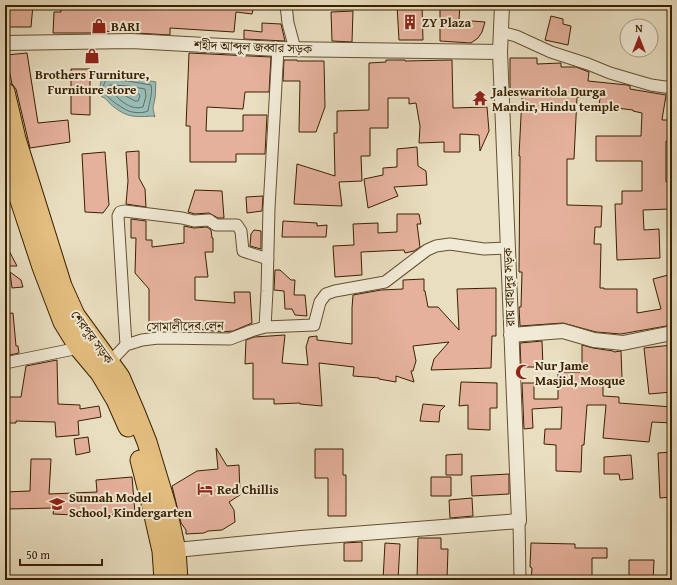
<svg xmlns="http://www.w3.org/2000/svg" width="677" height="585" viewBox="0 0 677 585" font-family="'Gentium Book Plus','Noto Serif Bengali',serif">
	<rect width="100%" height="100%" fill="#e9dec0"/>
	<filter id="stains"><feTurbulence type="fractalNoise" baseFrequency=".005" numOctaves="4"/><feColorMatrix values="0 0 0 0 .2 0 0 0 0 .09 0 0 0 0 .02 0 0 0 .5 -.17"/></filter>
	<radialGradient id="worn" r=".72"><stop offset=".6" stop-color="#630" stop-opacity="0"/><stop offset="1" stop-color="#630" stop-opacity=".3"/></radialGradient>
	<path fill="#98bcb6" stroke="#727e6d" d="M106,73H113L114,76L128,77L156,82C155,87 156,94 155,98C153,109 152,106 155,117L153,116C136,117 128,118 114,107C109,104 107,98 102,97C99,88 99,81 106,73Z"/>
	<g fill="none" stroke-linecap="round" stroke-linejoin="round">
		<path stroke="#686e5b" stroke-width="1" d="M108,77L113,80L128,81L151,85C153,94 149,102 148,111C144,113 137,113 132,112C125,111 107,98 104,92C102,87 105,80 108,77Z
			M111,85L128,86L145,89L146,96L143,107C129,111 118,98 109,89V86Z
			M125,92L139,94L140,96L138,101H135L124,95L123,93Z"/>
	</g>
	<path fill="#e5b19c" stroke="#392100" d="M5,5H33L31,27H5Z
		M60,5H254L252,14L236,12L234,32L170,28V35L136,33V32L92,31L91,33H53L54,12H61Z
		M397,5H422L423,40H399Z
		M440,5H460L459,20L485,22L482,32L478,38L471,43L440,41Z
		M353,11L352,42L332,41L331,12Z
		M551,16L563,19V24L571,26L568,45L545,40Z
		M262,23L281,24L285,41L244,39V30L262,32Z
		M27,53L38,123L68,120L70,142L30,148L16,89L12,84L6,55Z
		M189,53L271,57L269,92H245L243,109L207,107L206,131H243V115H267L265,154H236V162H190V126H186Z
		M510,58H537V64L561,63V67H576L589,72L588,81L627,85L630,86V89L666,95L662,120H671L670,142L666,141V182L669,181L670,209L643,210L644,230L659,229L660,258L617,260L615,204H622V191H642V161H596V136H641L642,113L633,111V110L599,106L600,98L577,97L574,159H567V205L602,206L601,227H595L594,244H601L600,288H604V289H637V313L661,309L653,279L672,274V325L621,334L596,332L563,323L520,326L519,307H521L522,272H519L520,156H519L522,96H510Z
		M284,60H297V61H324L325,107L316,132H299L300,81H283Z
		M386,60H405V61L452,60L453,108L487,107L489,131L480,151L479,135L460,134V152H444V142L419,143L420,126L416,103L409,104V98H388V128H370V156H361L362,181L339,182L342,206L294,204L297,164L335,176L334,133H337V111L369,110V63L386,62Z
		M71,69H90V115L71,114Z
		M417,147L418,166L426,171L427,185L394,187L398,196L368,208L364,179L383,175V168L397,167V149Z
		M139,151V178L145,189L146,207L126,204L128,181L126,152Z
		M105,152L109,205L103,213L85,212L82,154Z
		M195,190L222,191L224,218H218L209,213L195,214L188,212Z
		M263,196L262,211L247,213L246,197Z
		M397,214H419L421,224H417L420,247L414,251L405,253L404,250L361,252L362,275L335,277L333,246L354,245L353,224L378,223V233L397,232Z
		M131,219L146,221V240H152V247L184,243V226L194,228L207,227L211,230L212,238H213V252H205L208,277H195V300L235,303L234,292H250L252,323L233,331L221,332L198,329L177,331V326H149V289L135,273L136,238H131Z
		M283,221L317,223V226L327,225L326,237H282Z
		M254,230L261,231V249L250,246L251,234Z
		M5,243L17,266H5Z
		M275,270H280L291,280H295L294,295H305L307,316L295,315L292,309H285L284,291L274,290Z
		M10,272L21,280L23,287L12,288Z
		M424,279V291H425L428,307H438L459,330L457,289L496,288V336H492L491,368L431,370L434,359L449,342L413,346L416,361L413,371H411L414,382L396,376V382L379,379V378L353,376L354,367L319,363L322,406L300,404V403L274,404V399H253V363L245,364L246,340L254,337L285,335L282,363L308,365L306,347L309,337L317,336V340L352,344V308L353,295L381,290L403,289V280Z
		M13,313L16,346H18L19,353L5,356V314Z
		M542,341L543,367H521L520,343Z
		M582,345L593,348L613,351L614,352L621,351L622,378L603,379V396L619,397V403L672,407V423L652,422L649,442L603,438L606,405H587L584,445H582L581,472L556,471V445L544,444L545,429H561L562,407L532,409L533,428L524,429L522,383H534V399H558V372H580V368H582Z
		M672,345V392L649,394L644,348Z
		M57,360L58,404L80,405V409L99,406L101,417L78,421L79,435L56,437L55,422L16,421V423H5V397H21L26,366Z
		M461,382L497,383V408H490V430L468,429V405L459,406Z
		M423,404L445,406L440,411L439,422L420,421Z
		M88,437L90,452L76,455L74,439Z
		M216,448L227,466L239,465L240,495L229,502L234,510L235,522L222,530L208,531L204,533L186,534V530L181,523L172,486L197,471L218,469Z
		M315,449H343V475H346V516H328V478H315Z
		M672,452V497L660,498L658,453Z
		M462,454V475H446V455Z
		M631,455L633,479L620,480L619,474H604V457Z
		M31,459H51L49,494L97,492L96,480L132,477L135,513L96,516L53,514L54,508L6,509L5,492L30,491Z
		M509,474V494L472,496L471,476Z
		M431,477H451V496H431Z
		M472,498L473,516L450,518L449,500Z
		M418,538H441V549H448L447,580H417Z
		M362,542V561H344V543Z
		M385,543L400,544L398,580H383Z
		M531,543L575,544V548H607V558H592V580H531L532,568L530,567Z
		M629,560H654L653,580H629Z"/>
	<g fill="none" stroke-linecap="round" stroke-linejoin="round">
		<g stroke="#655030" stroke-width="13">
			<path id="minor" d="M286,5L288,23L295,49
				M501,32L516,36L551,52L588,64L610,73L651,85L672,88
				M265,327L267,291L269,208L278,49
				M126,345L118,216L120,212L125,211L182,218L194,221L209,220L216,225H237L241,231L243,251L268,259
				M5,363L79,348
				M106,366L126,345L142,340L158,338L230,339L251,331L265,327L314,325L320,302L326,294L335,291L385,282L427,250L436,246L450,244L484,249L508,248
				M519,521L520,580"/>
		</g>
		<g stroke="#655030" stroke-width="16">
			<path id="tertiary" d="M5,43L131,41L278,49L500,52
				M511,335L563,331L594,340L623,343L672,333
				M166,551L301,538L519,521L500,52L502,5"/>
		</g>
		<g stroke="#392100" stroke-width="21">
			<path id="trunk" d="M5,92L16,139L62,286L75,315L120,377L135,412L147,442L166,505L176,550L178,580
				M5,155L42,267L63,322L79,348L100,373L116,400L128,427
				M140,460L152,507L162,551L164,580"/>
		</g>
		<use href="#minor" stroke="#f1ead6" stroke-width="11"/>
		<use href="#tertiary" stroke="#f1ead6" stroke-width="14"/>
		<use href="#trunk" stroke="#e4bf80" stroke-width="19"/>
	</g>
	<defs>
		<g id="building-bare" transform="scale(1.2)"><path d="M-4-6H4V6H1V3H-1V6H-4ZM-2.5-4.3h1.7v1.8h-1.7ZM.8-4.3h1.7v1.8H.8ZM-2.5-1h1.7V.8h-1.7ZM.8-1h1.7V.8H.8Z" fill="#8f2418" stroke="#f1ead6" stroke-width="2.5" paint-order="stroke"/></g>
		<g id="shop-bare" transform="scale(1.2)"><path d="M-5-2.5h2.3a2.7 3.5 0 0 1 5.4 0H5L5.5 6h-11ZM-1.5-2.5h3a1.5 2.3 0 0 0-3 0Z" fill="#8f2418" stroke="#f1ead6" stroke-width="2.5" paint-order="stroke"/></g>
		<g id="temple-bare" transform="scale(1.2)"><path d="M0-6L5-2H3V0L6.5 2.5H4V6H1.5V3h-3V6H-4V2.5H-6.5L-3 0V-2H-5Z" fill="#8f2418" stroke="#f1ead6" stroke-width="2.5" paint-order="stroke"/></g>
		<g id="mosque-bare" transform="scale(1.2)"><path d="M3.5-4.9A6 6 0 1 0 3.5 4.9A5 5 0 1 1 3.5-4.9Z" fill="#8f2418" stroke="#f1ead6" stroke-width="2.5" paint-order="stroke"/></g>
		<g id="hotel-bare" transform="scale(1.2)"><path d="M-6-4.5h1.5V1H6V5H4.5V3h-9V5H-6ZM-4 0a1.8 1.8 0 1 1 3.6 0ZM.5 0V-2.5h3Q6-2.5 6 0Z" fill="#8f2418" stroke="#f1ead6" stroke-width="2.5" paint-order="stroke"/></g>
		<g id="school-bare" transform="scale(1.2)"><path d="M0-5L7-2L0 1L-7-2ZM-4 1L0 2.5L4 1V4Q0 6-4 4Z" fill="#8f2418" stroke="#f1ead6" stroke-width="2.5" paint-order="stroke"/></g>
	</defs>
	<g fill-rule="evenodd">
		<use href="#building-bare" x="410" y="22"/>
		<use href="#shop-bare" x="99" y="26"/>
		<use href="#shop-bare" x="92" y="56"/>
		<use href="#temple-bare" x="480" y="98"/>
		<use href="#mosque-bare" x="523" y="372"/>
		<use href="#hotel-bare" x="205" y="489"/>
		<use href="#school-bare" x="57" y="504"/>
	</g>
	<g text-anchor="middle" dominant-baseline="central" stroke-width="4" stroke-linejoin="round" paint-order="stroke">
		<g font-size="13" font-weight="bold" fill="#392100" stroke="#f1ead6" text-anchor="start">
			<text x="422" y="22">ZY Plaza</text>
			<text x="111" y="26">BARI</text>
			<text x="92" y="74" text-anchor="middle">Brothers Furniture,<tspan x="92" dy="15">Furniture store</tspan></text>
			<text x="492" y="91">Jaleswaritola Durga<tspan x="492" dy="15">Mandir, Hindu temple</tspan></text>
			<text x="535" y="365">Nur Jame<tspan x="535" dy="15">Masjid, Mosque</tspan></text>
			<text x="217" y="489">Red Chillis</text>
			<text x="69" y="497">Sunnah Model<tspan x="69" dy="15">School, Kindergarten</tspan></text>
		</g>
		<g font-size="13" fill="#392100" stroke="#f1ead6">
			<text transform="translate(253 47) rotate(2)">শহীদ আব্দুল জব্বার সড়ক</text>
			<text transform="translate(509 287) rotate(-92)">রায় বাহাদুর সড়ক</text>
			<text transform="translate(185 326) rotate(-1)">সোমালীদেব লেন</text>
			<text transform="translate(92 337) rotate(54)">শেরপুর সড়ক</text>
		</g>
	</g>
	<rect width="677" height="585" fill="none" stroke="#e9dec0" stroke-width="20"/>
	<rect x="6" y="6" width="665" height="573" fill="none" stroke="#392100" stroke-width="2"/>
	<rect x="10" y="10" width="657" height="565" fill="none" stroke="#392100"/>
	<g transform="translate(639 38)"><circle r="19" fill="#f1ead6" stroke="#a79a80"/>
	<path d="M0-3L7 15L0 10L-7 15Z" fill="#8f2418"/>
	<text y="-6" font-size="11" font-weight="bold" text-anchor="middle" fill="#392100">N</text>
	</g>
	<path d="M20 559v6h82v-6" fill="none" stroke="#392100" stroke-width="2"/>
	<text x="26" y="559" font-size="12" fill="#392100" stroke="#f1ead6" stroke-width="3" paint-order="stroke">50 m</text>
	<rect width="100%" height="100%" filter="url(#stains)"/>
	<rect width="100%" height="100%" fill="url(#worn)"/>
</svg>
